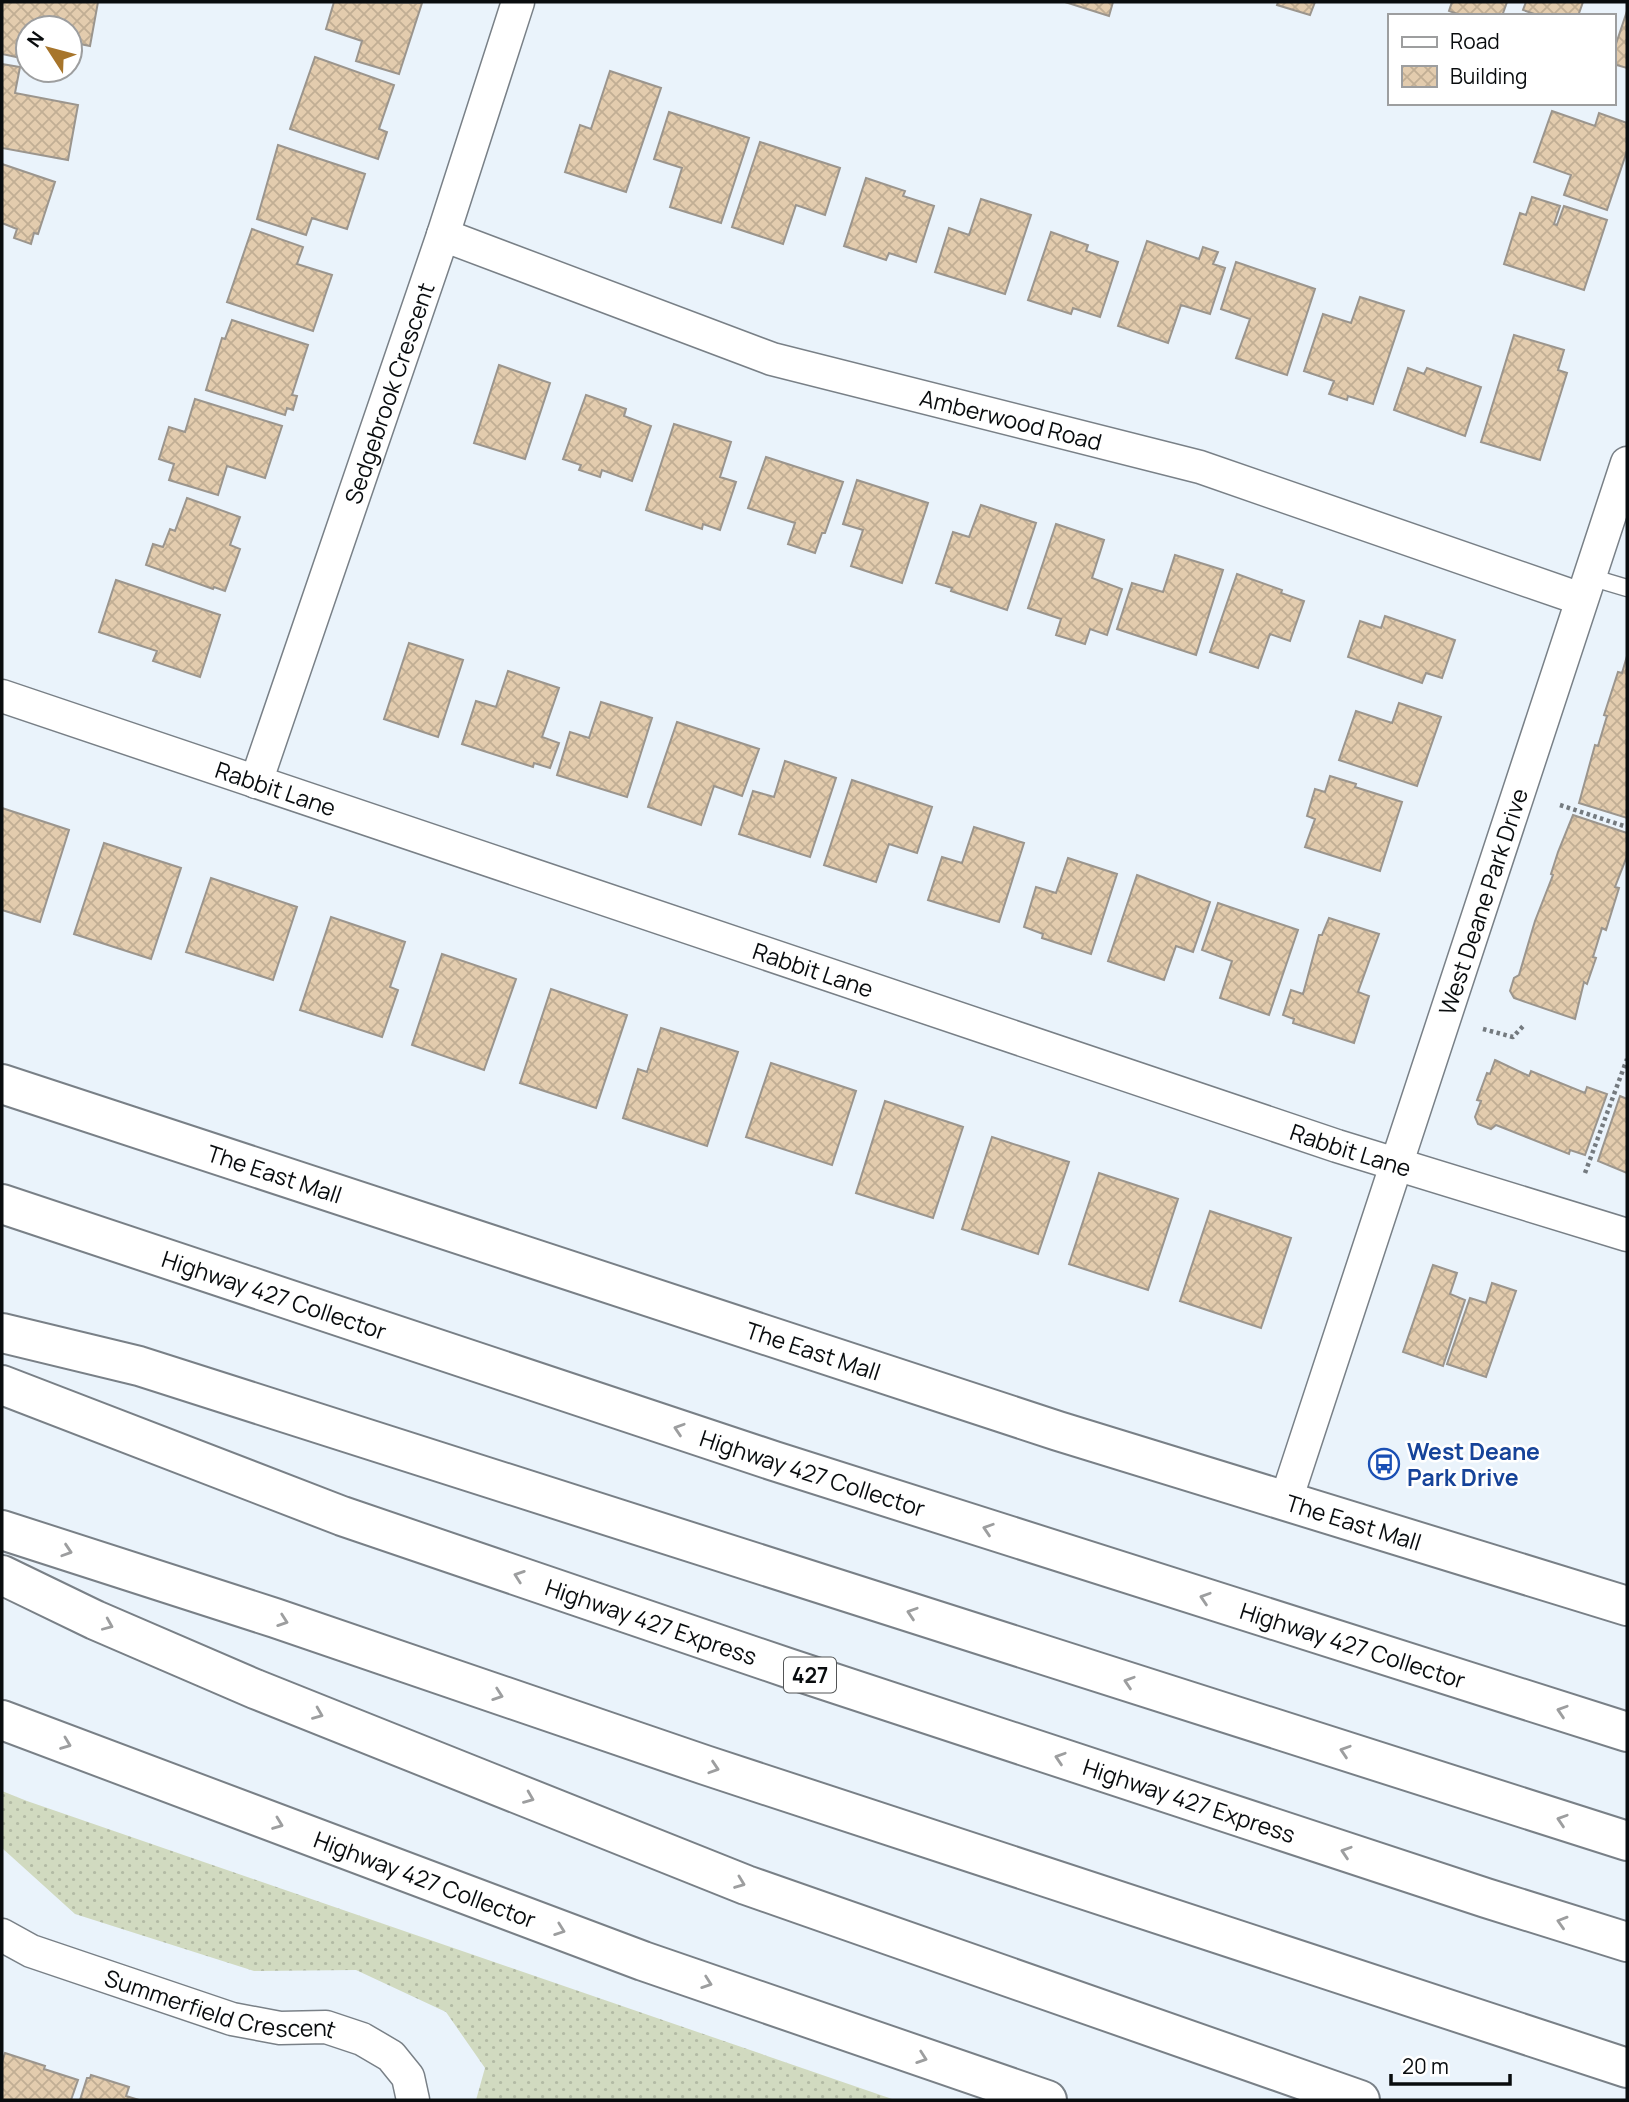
<svg xmlns="http://www.w3.org/2000/svg" width="1629" height="2102" viewBox="0 0 1629 2102" font-family="Manrope,sans-serif">
	<defs>
		<pattern id="grass-dots" width="8" height="8" patternUnits="userSpaceOnUse" patternTransform="scale(1.75)"><rect width="8" height="8" fill="#d1dac0"/><path d="M2 2h.1M6 6h.1" fill="none" stroke="#b2baa4" stroke-width="1.8" stroke-linecap="round"/></pattern>
		<pattern id="building-cross-hatch" width="8" height="8" patternUnits="userSpaceOnUse" patternTransform="scale(1.75)"><rect width="8" height="8" fill="#e3ccae"/><path d="M0 0l8 8M0 8l8-8" fill="none" stroke="#c1ae94"/></pattern>
	</defs>
	<rect width="100%" height="100%" fill="#eaf3fb"/>
	<path fill="url(#grass-dots)" d="M2,1791L27,1801L895,2100H476L485,2068L446,2012L356,1970L254,1971L75,1914L2,1848Z"/>
	<path fill="url(#building-cross-hatch)" stroke="#9b958d" stroke-width="2" d="M2,2H98L90,46L70,42V28H28L21,58L2,54Z
		M334,2L422,3L399,74L356,61L362,41L326,29Z
		M1065,2H1113L1109,16Z
		M1278,2H1315L1310,15L1277,5Z
		M1452,2H1507L1502,16H1463L1449,11Z
		M1526,2H1583L1578,16H1540L1523,10Z
		M1627,11V68L1613,64V53Z
		M315,57L394,85L379,129L387,132L378,159L290,129Z
		M2,64L20,67L15,93L78,105L68,160L2,148Z
		M610,71L661,88L626,192L565,172L580,125L591,129Z
		M1552,111L1595,126L1599,113L1627,123V151L1607,210L1564,195L1571,175L1534,162Z
		M669,112L749,138L721,223L670,207L682,168L654,159Z
		M760,142L840,168L825,215L796,205L783,244L732,227Z
		M278,145L365,174L347,229L312,218L306,235L257,219Z
		M2,164L55,182L38,234L34,233L31,244L14,238L17,229L2,223Z
		M866,178L905,191L903,196L934,206L916,262L889,253L886,260L844,246Z
		M1532,197L1560,206L1554,224L1557,225L1564,206L1607,220L1584,290L1504,264L1520,213L1526,215Z
		M981,199L1031,215L1005,294L935,272L949,228L969,235Z
		M252,229L303,247L297,264L332,275L313,331L227,302Z
		M1051,232L1088,245L1086,251L1118,262L1100,317L1073,308L1071,314L1028,300Z
		M1147,241L1199,259L1203,247L1218,252L1213,264L1225,268L1210,314L1181,305L1168,343L1118,326Z
		M1236,262L1315,289L1287,375L1236,358L1250,319L1221,309Z
		M1360,297L1404,311L1373,404L1348,396L1347,400L1329,394L1334,381L1304,371L1323,314L1351,323Z
		M232,320L308,345L292,395L297,396L293,410L287,408L285,415L206,390L222,338L225,339Z
		M1514,335L1564,350L1558,370L1567,373L1540,460L1481,442Z
		M499,365L550,383L525,459L474,443Z
		M1408,368L1424,374L1427,368L1481,387L1465,436L1394,410Z
		M586,395L626,409L624,416L651,426L632,481L602,470L600,477L579,470L581,465L563,459Z
		M195,399L282,426L265,478L227,466L218,495L169,480L174,464L159,459L169,427L185,432Z
		M674,424L731,442L720,477L736,482L720,530L703,524L702,529L646,510Z
		M766,457L843,482L825,533H822L815,553L788,544L795,523L748,508Z
		M857,480L928,503L902,583L851,566L863,530L843,524Z
		M187,498L240,517L230,545L240,549L225,591L214,587L213,589L146,565L153,544L163,547L170,529L175,531Z
		M981,505L1036,523L1007,610L951,591L952,588L936,583L953,532L969,537Z
		M1056,524L1104,540L1092,578L1122,589L1107,635L1090,629L1085,644L1056,635L1061,619L1028,608Z
		M1175,555L1223,570L1196,655L1117,629L1132,583L1163,592Z
		M1237,574L1282,590L1281,593L1304,601L1290,641L1270,634L1258,668L1210,652Z
		M116,580L220,615L200,677L153,661L157,651L99,632Z
		M1385,616L1455,640L1442,678L1426,673L1422,683L1348,657L1360,621L1381,628Z
		M409,643L463,660L438,737L384,719Z
		M1627,656V818L1579,803L1595,745L1598,746L1607,716L1604,715L1618,672L1622,673Z
		M508,671L559,688L542,737L559,743L550,768L534,763L533,767L462,744L476,701L496,707Z
		M601,702L652,718L627,797L557,775L570,732L589,738Z
		M1399,703L1441,717L1417,786L1339,760L1356,711L1392,723Z
		M677,722L759,749L742,796L714,786L701,825L648,807Z
		M785,761L836,778L810,857L739,834L753,791L774,797Z
		M1330,776L1356,784L1355,787L1402,802L1380,871L1305,847L1315,819L1307,816L1315,789L1325,792Z
		M852,780L932,807L917,853L889,844L876,882L824,865Z
		M2,808L69,830L40,922L2,910Z
		M1573,815L1627,833V856L1615,887L1619,888L1606,930L1602,928L1593,957L1596,958L1587,984L1584,982L1575,1019L1514,998L1510,991L1514,978L1519,975L1535,921L1553,875L1551,874L1558,852Z
		M974,827L1024,843L999,922L928,900L942,857L962,863Z
		M104,843L181,868L151,959L74,934Z
		M1068,858L1117,874L1091,954L1042,938L1043,934L1024,927L1036,887L1056,893Z
		M1137,875L1210,902L1193,952L1176,946L1164,980L1108,961Z
		M211,878L297,907L273,980L186,952Z
		M1218,903L1298,930L1269,1015L1220,998L1232,961L1202,950Z
		M331,917L405,942L390,987L398,990L382,1037L300,1010Z
		M1329,918L1379,934L1358,992L1369,996L1354,1043L1293,1023L1294,1019L1283,1015L1291,990L1303,994L1319,935H1322Z
		M442,954L516,979L484,1070L412,1045Z
		M551,989L627,1015L596,1108L520,1083Z
		M661,1028L738,1052L707,1146L623,1118L638,1069L647,1072Z
		M1495,1060L1529,1076L1531,1071L1585,1093L1587,1087L1607,1094L1585,1155L1570,1150L1569,1154L1496,1125L1491,1129L1478,1124L1475,1117L1481,1101L1477,1100L1487,1073L1490,1074Z
		M771,1063L856,1091L832,1165L746,1137Z
		M1620,1096L1627,1099V1173L1598,1161Z
		M885,1101L963,1127L933,1218L856,1193Z
		M992,1137L1069,1162L1038,1254L962,1229Z
		M1099,1173L1178,1199L1148,1290L1069,1264Z
		M1210,1211L1291,1238L1261,1328L1180,1301Z
		M1433,1265L1457,1273L1450,1294L1465,1300L1443,1366L1403,1352Z
		M1492,1283L1516,1291L1486,1377L1447,1364L1470,1298L1486,1303Z
		M5,2053L45,2066L44,2069L78,2080L71,2100H2V2062Z
		M91,2075L129,2087L126,2096L139,2100H80L87,2078H90Z"/>
	<g fill="none" stroke-linecap="round" stroke-linejoin="round">
		<g stroke="#798087" stroke-width="19">
			<path id="lane" d="M1590,577L1627,588"/>
		</g>
		<g stroke="#798087" stroke-width="35">
			<g id="street">
				<path id="s1" d="M443,235L772,359L1200,467L1581,599"/>
				<path id="s2" d="M2,696L1337,1146L1627,1235"/>
				<path id="s3" d="M256,782L443,235L518,2"/>
				<path id="s4" d="M1286,1500L1627,463"/>
				<path id="s5" d="M2,1935L31,1951L232,2019L280,2028L326,2027L362,2039L391,2056L408,2077L413,2100"/>
			</g>
		</g>
		<g stroke="#798087" stroke-width="42">
			<g id="secondary">
				<path id="s6" d="M2,1084L1058,1431L1627,1606"/>
			</g>
		</g>
		<g stroke="#798087" stroke-width="42">
			<g id="highway">
				<path id="s7" d="M2,1204L774,1461L1627,1732"/>
				<path d="M2,1333L139,1366L1627,1841"/>
				<path id="s8" d="M2,1385L342,1516L788,1668L1486,1898L1627,1942"/>
				<path d="M2,1530L275,1618L705,1765L1627,2068"/>
				<path d="M2,1575L95,1620L255,1689L746,1885L1360,2100"/>
				<path id="s9" d="M2,1720L643,1961L1047,2100"/>
			</g>
		</g>
		<path stroke="#747a7f" stroke-width="4.5" stroke-dasharray="3.5 3.5" stroke-linecap="butt" d="M1560,805L1627,827
			M1483,1029L1513,1037L1525,1024
			M1585,1173L1627,1059"/>
		<use href="#lane" stroke="#fff" stroke-width="16"/>
		<use href="#street" stroke="#fff" stroke-width="32"/>
		<use href="#secondary" stroke="#fff" stroke-width="38"/>
		<use href="#highway" stroke="#fff" stroke-width="38"/>
	</g>
	<defs><path id="oneway-chevron" d="M-2-3.5L2.5 0L-2 3.5" fill="none" stroke-width="1.6" stroke-linecap="round" stroke-linejoin="round" transform="scale(1.75)"/></defs>
	<g stroke="#9d9e9f">
		<use href="#oneway-chevron" transform="translate(679 1429) rotate(-162)"/>
		<use href="#oneway-chevron" transform="translate(988 1529) rotate(-162)"/>
		<use href="#oneway-chevron" transform="translate(67 1551) rotate(18)"/>
		<use href="#oneway-chevron" transform="translate(519 1576) rotate(-161)"/>
		<use href="#oneway-chevron" transform="translate(1205 1598) rotate(-162)"/>
		<use href="#oneway-chevron" transform="translate(912 1613) rotate(-162)"/>
		<use href="#oneway-chevron" transform="translate(283 1621) rotate(19)"/>
		<use href="#oneway-chevron" transform="translate(108 1625) rotate(23)"/>
		<use href="#oneway-chevron" transform="translate(1129 1682) rotate(-162)"/>
		<use href="#oneway-chevron" transform="translate(498 1695) rotate(19)"/>
		<use href="#oneway-chevron" transform="translate(1562 1711) rotate(-162)"/>
		<use href="#oneway-chevron" transform="translate(318 1714) rotate(22)"/>
		<use href="#oneway-chevron" transform="translate(66 1744) rotate(21)"/>
		<use href="#oneway-chevron" transform="translate(1345 1751) rotate(-162)"/>
		<use href="#oneway-chevron" transform="translate(1060 1758) rotate(-162)"/>
		<use href="#oneway-chevron" transform="translate(714 1768) rotate(18)"/>
		<use href="#oneway-chevron" transform="translate(529 1798) rotate(22)"/>
		<use href="#oneway-chevron" transform="translate(1562 1820) rotate(-162)"/>
		<use href="#oneway-chevron" transform="translate(278 1824) rotate(21)"/>
		<use href="#oneway-chevron" transform="translate(1346 1852) rotate(-162)"/>
		<use href="#oneway-chevron" transform="translate(740 1883) rotate(21)"/>
		<use href="#oneway-chevron" transform="translate(1562 1922) rotate(-163)"/>
		<use href="#oneway-chevron" transform="translate(560 1930) rotate(20)"/>
		<use href="#oneway-chevron" transform="translate(707 1983) rotate(19)"/>
		<use href="#oneway-chevron" transform="translate(922 2058) rotate(19)"/>
	</g>
	<defs>
		<g id="bus-ring" transform="scale(1.575)"><circle r="9.5" fill="#fff" stroke="#1a4fb4" stroke-width="1.5"/><path d="M-5-6H5V4H4V6H2V4H-2V6H-4V4H-5ZM-3.5-4V0h7V-4ZM-3.5 1.2v1.5H-2V1.2ZM2 1.2v1.5H3.5V1.2Z" fill="#1a4fb4"/></g>
	</defs>
	<g fill-rule="evenodd">
		<use href="#bus-ring" x="1384" y="1464"/>
	</g>
	<g text-anchor="middle" dominant-baseline="central" stroke-width="5" stroke-linejoin="round" paint-order="stroke">
		<rect fill="#fff" stroke="#535556" stroke-width="2" x="784" y="1657.5" width="52" height="35" rx="5"/>
		<g font-size="21" font-weight="bold" fill="#090c0e">
			<text x="810" y="1675">427</text>
		</g>
		<g font-size="23" fill="#090c0e" stroke="#fff">
			<text stroke="none"><textPath href="#s3" startOffset="411">Sedgebrook Crescent</textPath></text>
			<text stroke="none"><textPath href="#s1" startOffset="598">Amberwood Road</textPath></text>
			<text stroke="none"><textPath href="#s2" startOffset="289">Rabbit Lane</textPath></text>
			<text stroke="none"><textPath href="#s4" startOffset="630">West Deane Park Drive</textPath></text>
			<text stroke="none"><textPath href="#s2" startOffset="856">Rabbit Lane</textPath></text>
			<text stroke="none"><textPath href="#s2" startOffset="1423">Rabbit Lane</textPath></text>
			<text stroke="none"><textPath href="#s6" startOffset="287">The East Mall</textPath></text>
			<text stroke="none"><textPath href="#s7" startOffset="287">Highway 427 Collector</textPath></text>
			<text stroke="none"><textPath href="#s6" startOffset="854">The East Mall</textPath></text>
			<text stroke="none"><textPath href="#s7" startOffset="854">Highway 427 Collector</textPath></text>
			<text stroke="none"><textPath href="#s6" startOffset="1421">The East Mall</textPath></text>
			<text stroke="none"><textPath href="#s8" startOffset="691">Highway 427 Express</textPath></text>
			<text stroke="none"><textPath href="#s7" startOffset="1421">Highway 427 Collector</textPath></text>
			<text stroke="none"><textPath href="#s8" startOffset="1258">Highway 427 Express</textPath></text>
			<text stroke="none"><textPath href="#s9" startOffset="452">Highway 427 Collector</textPath></text>
			<text stroke="none"><textPath href="#s5" startOffset="231">Summerfield Crescent</textPath></text>
		</g>
		<g font-size="23" font-weight="bold" fill="#164399" stroke="#fff" text-anchor="start">
			<text x="1407" y="1451">West Deane<tspan x="1407" dy="26">Park Drive</tspan></text>
		</g>
	</g>
	<rect width="1629" height="2102" fill="none" stroke="#090c0e" stroke-width="7"/>
	<rect x="1388" y="14" width="228" height="91" fill="#ffffff" stroke="#9d9e9f" stroke-width="2"/>
	<rect x="1402" y="37" width="35" height="10" fill="#ffffff" stroke="#9d9e9f" stroke-width="2"/>
	<text x="1450" y="49" font-size="21" fill="#090c0e">Road</text>
	<rect x="1402" y="66" width="35" height="21" fill="url(#building-cross-hatch)" stroke="#9d9e9f" stroke-width="2"/>
	<text x="1450" y="84" font-size="21" fill="#090c0e">Building</text>
	<g transform="translate(49 49) rotate(306)"><circle r="33" fill="#ffffff" stroke="#9d9e9f" stroke-width="2"/>
	<path d="M0-5L12 26L0 18L-12 26Z" fill="#a7752b"/>
	<text y="-10" font-size="19" font-weight="bold" text-anchor="middle" fill="#090c0e">N</text>
	</g>
	<path d="M1391 2074v10h119v-10" fill="none" stroke="#090c0e" stroke-width="3.5"/>
	<text x="1402" y="2074" font-size="21" fill="#090c0e" stroke="#ffffff" stroke-width="5" paint-order="stroke">20 m</text>
</svg>
